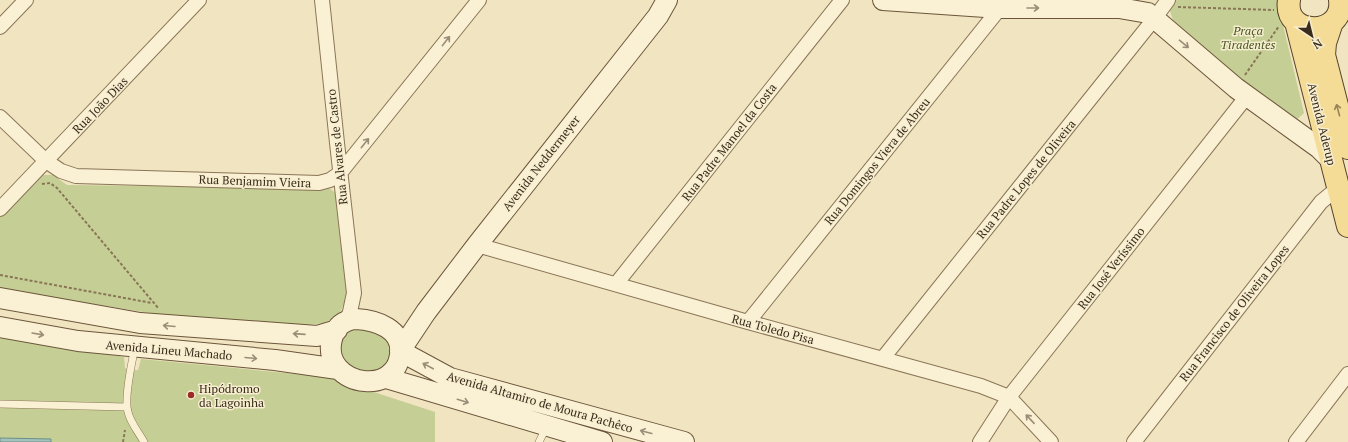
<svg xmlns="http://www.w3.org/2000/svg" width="1348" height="442" viewBox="0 0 1348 442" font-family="'PT Serif',serif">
	<rect width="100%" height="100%" fill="#f0e4c1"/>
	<path fill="#c5ce94" d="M1172,0H1277L1304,113L1293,123L1173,20L1168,5Z
		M35,175H53L67,185L329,188L338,195L347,296L339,315L324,323L307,325L162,315L0,289V212Z
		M350,322L390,334L396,359L380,376L342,366L336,337Z
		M0,333L124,357L125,368L130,371L138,370L141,359L328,377L435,412V442H0Z"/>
	<path fill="#a4c2bb" stroke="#6a9089" d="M0,438L51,439V442H0Z"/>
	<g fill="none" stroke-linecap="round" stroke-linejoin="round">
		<g stroke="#8a7557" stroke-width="8">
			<path id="service" d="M135,347C132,361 124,400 128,412C130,422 139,433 144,442
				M0,404L127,407
				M539,442L546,428"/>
		</g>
		<g stroke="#8a7557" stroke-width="16">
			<path id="minor" d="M322,0L337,143L354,293L350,312L346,321
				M0,27L26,0
				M0,117L46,161L61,171L76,176L319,183L330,180L340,173L479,0
				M0,209L199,0
				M477,245L748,322L981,386L1009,397L1051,442
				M616,284L842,0
				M748,322L1004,3
				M883,358L1154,19L1168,0
				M980,442L1009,397L1247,96
				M1134,442L1321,202L1338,188
				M1296,442L1348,374"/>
		</g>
		<g stroke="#6c563b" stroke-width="22">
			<path id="secondary" d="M883,0L1000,8H1119L1148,13
				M1148,13L1236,88L1319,148L1332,161
				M0,298L140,323L317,336L337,330
				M356,319C376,320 404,329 400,355C399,361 397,367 393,371C379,387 351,383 338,368C326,355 329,328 347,321C350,320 353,319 356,319Z
				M0,327L78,341L275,360L338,369
				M400,351L426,312L477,245L658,16L667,0
				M400,351L450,378L684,442
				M386,378L602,442"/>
		</g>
		<g stroke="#57432c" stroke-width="24">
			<path id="primary" d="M1289,0C1283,38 1345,37 1340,0
				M1296,22L1348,226
				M1332,22L1325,43L1324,55L1348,148"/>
		</g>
		<path stroke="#8a7557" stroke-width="2" stroke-dasharray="3 2" stroke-linecap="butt" d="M1178,7L1274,10
			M1245,75L1279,26
			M42,184L50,183L57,188L159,309
			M0,275L152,303
			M123,442L125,430"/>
		<use href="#service" stroke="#faf1d4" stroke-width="7"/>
		<use href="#minor" stroke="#faf1d4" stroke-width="14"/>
		<use href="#secondary" stroke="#faf1d4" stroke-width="20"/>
		<use href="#primary" stroke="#f5dc96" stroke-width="22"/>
	</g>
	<defs><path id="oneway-shaft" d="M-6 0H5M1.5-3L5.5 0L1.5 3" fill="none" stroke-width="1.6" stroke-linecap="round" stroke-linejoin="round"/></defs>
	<g stroke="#9a8e78">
		<use href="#oneway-shaft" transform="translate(1033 8)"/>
		<use href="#oneway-shaft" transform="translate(446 41) rotate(-52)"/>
		<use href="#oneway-shaft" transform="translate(1184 44) rotate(40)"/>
		<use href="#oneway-shaft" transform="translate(365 143) rotate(-51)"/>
		<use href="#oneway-shaft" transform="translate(169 326) rotate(-175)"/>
		<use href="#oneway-shaft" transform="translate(38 334) rotate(10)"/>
		<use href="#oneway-shaft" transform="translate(299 334) rotate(-176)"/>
		<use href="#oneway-shaft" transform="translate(251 358) rotate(5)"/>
		<use href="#oneway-shaft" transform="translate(428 366) rotate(-152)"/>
		<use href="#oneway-shaft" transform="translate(463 401) rotate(17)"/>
		<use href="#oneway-shaft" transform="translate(1030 419) rotate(-133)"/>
		<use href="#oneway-shaft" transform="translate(646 432) rotate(-165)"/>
	</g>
	<use stroke="#978459" href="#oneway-shaft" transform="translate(1338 110) rotate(-105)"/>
	<circle fill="#9c2a25" stroke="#f7eed0" stroke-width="1.5" cx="191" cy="395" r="4"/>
	<g text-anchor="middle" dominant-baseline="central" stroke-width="3" stroke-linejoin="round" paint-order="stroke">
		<g font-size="12" font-style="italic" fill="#465622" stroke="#f7eed0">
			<text x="1248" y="30">Praça<tspan x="1248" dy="14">Tiradentes</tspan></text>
		</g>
		<g font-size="12" fill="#392c1c" stroke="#f7eed0">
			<text transform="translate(100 105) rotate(-46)">Rua João Dias</text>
			<text transform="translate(1322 124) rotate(76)">Avenida Aderup</text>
			<text transform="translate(729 142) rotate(-52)">Rua Padre Manoel da Costa</text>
			<text transform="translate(337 147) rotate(-96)">Rua Alvares de Castro</text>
			<text transform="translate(877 161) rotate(-51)">Rua Domingos Viera de Abreu</text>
			<text transform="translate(541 163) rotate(-52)">Avenida Neddermeyer</text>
			<text transform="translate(1026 179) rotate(-51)">Rua Padre Lopes de Oliveira</text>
			<text transform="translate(255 181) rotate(2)">Rua Benjamim Vieira</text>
			<text transform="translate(1111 268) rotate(-52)">Rua José Veríssimo</text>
			<text transform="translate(1234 313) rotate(-52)">Rua Francisco de Oliveira Lopes</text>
			<text transform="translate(773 329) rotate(15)">Rua Toledo Pisa</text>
			<text transform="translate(169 350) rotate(5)">Avenida Lineu Machado</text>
			<text transform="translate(540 402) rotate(16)">Avenida Altamiro de Moura Pachêco</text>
		</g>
		<g font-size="12" fill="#392c1c" stroke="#f7eed0" text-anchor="start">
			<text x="199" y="388">Hipódromo<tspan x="199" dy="14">da Lagoinha</tspan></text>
		</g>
	</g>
	<g transform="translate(1312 36) rotate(145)" stroke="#f7eed0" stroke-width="3" paint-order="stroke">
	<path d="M0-3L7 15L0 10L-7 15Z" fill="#392c1c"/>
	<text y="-6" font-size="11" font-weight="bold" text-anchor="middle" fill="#392c1c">N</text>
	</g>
</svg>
